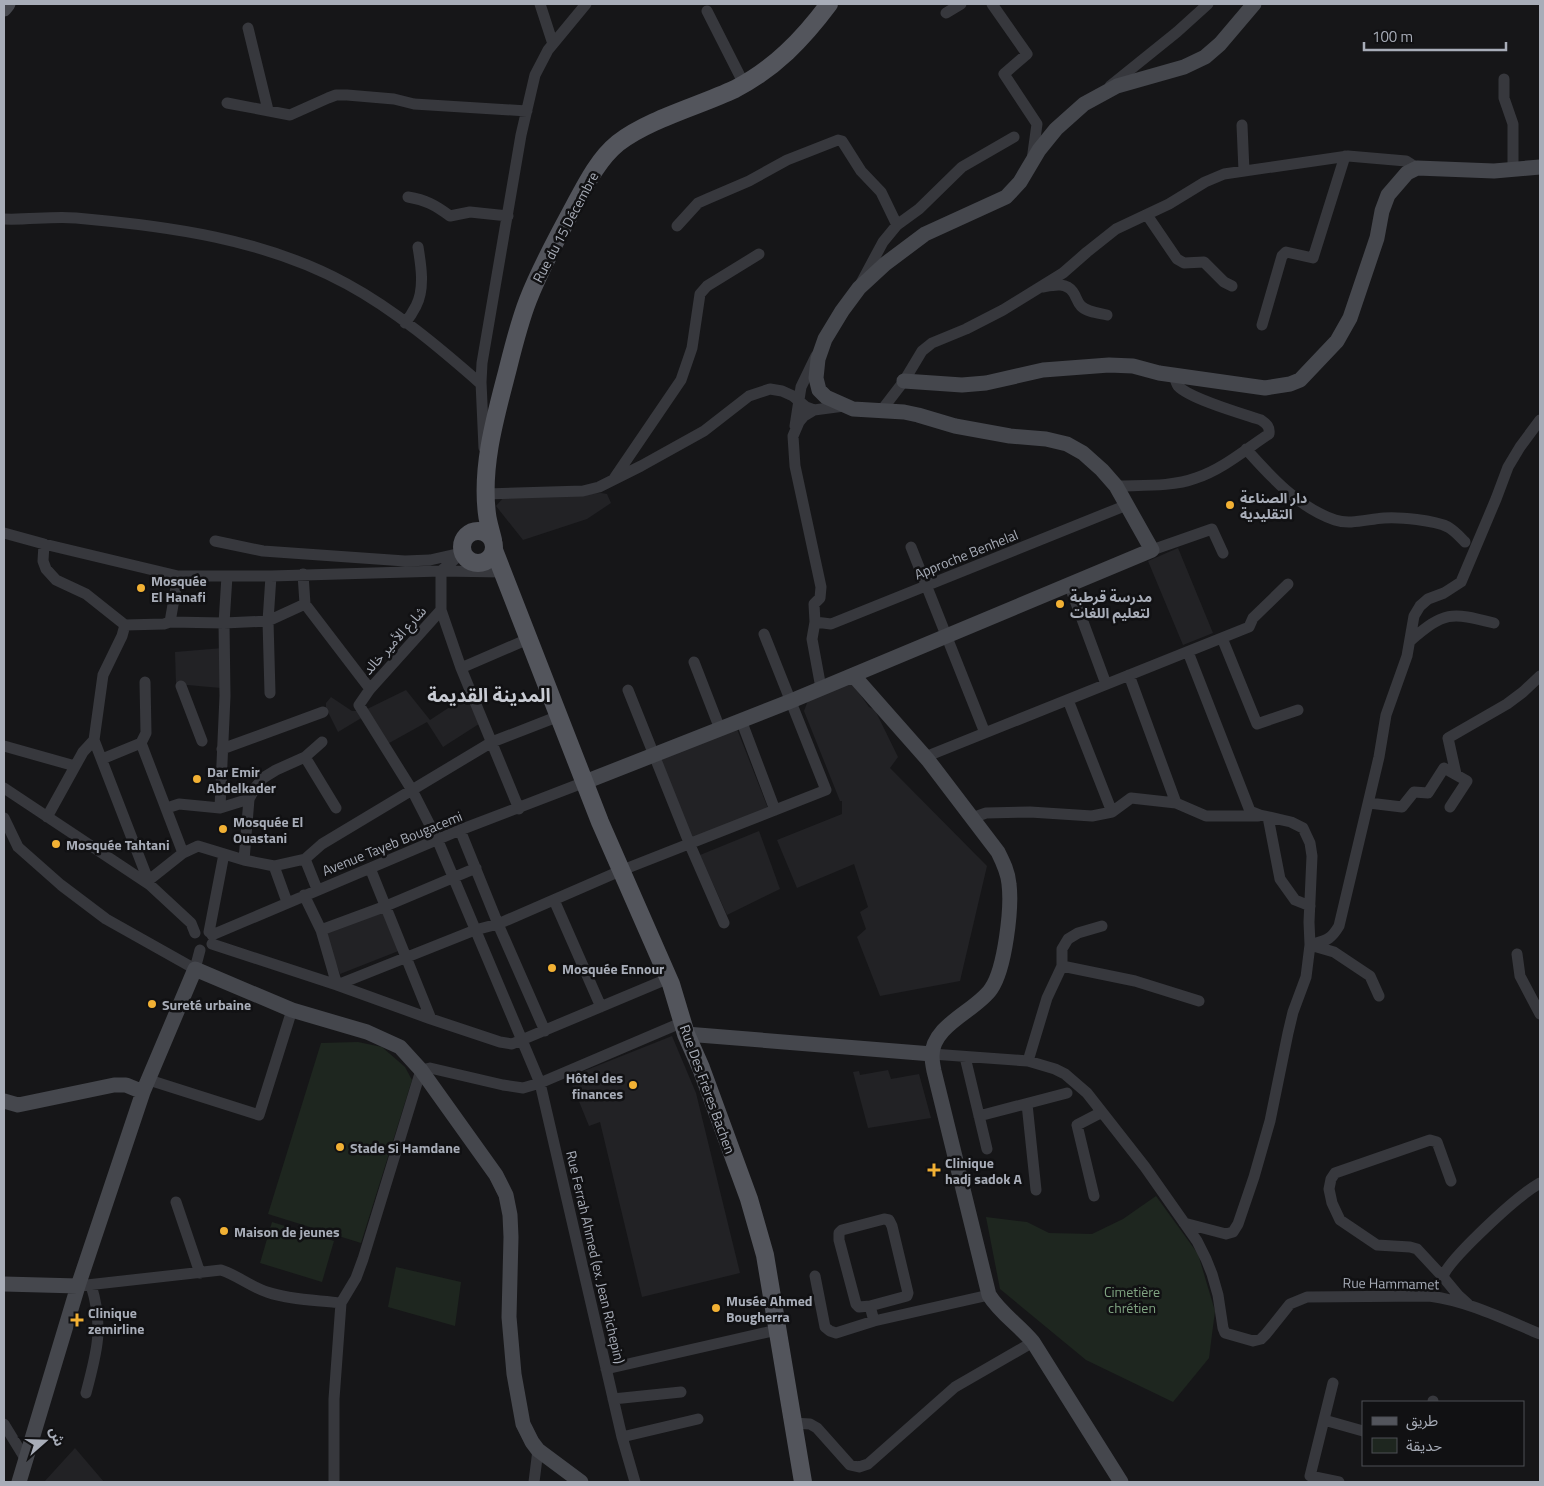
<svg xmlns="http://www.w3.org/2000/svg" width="1544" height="1486" viewBox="0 0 1544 1486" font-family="'Titillium Web','Noto Sans Arabic',sans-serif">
	<rect width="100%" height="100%" fill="#161618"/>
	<path fill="#222225" d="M601,493L607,494L611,503L587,519L523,540L496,506L503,498Z
		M1178,548L1213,633L1183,645L1148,561Z
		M223,648L221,688L176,684L175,652Z
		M849,679L869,707L875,710L898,757L890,768L987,866L960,981L880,996L857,937L866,929L860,912L868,907L854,864L797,888L777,840L842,814V801H840L804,711L810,695Z
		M406,690L430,720L468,695L482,722L443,747L427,722L382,747L363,717L338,732L326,708V703L331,697L352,711H363Z
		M737,729L771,816L694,846L660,760Z
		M759,831L780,889L727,915L700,855Z
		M385,909L401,950L340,974L324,932Z
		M672,1036L696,1093L740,1273L642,1297L600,1122L589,1126L569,1077Z
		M888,1070L891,1079L919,1074L931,1118L868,1128L853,1072L859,1071L860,1075Z
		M75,1448L104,1482H44Z"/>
	<path fill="#1e261f" d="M358,1042L382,1047L405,1067L412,1080L361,1243L268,1214L321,1043Z
		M1156,1196L1198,1254L1215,1311L1209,1358L1173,1402L1086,1360L1000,1289L986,1217L1027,1222L1049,1233L1092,1234L1123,1219Z
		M272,1222L334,1241L322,1282L260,1263Z
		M396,1267L461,1282L455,1326L388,1307Z"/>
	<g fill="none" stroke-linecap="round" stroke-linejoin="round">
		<path stroke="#37383d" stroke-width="11" d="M540,4L553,44
			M992,4L1027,54L1004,74L1037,124L1032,160
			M707,11L744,84
			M946,13L961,4
			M248,28L268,110
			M1504,79V98L1513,124V169
			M1110,86L1177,32L1208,4
			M227,103L290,115L328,98L336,95H347L394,99L414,104L527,111
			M1242,125L1244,171
			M408,197C426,200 435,205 450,216L470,212L508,216
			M1147,215L1177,259L1184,263L1204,262L1224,282L1232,286
			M4,219C28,220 52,216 76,218C168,226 265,239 347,284C395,310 440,348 481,384
			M677,226L698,203L707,199L749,181L787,160L838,140L842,141L861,171L881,192L897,225
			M861,283L883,242L897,225L919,209L962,167L1014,137
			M1043,287C1054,285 1066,282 1073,292C1076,296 1077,302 1081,306C1087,312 1098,313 1107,315
			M405,323C409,318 413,312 416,306C425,289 421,265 418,247
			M1262,325L1282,256L1286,252L1313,258L1345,156
			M881,411L904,381L922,351L932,343L966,329L1003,310L1063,273L1087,252L1116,229L1169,204L1205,182L1224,174L1348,156L1406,161L1417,168
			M795,426L801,387L816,356
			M484,448L481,382L482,363L521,135L535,75L548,50L586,4
			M1246,449C1270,476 1299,508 1335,520C1350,525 1368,519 1384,518C1400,517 1434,520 1448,527C1455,531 1460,537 1465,542
			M615,477L681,380L692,348L700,294L707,286L759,254
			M1116,486C1142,485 1172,487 1196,478C1223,469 1246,449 1269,434C1270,427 1267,424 1261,420C1243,414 1190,399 1178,386C1176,383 1175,379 1174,375
			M486,489V494L583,491L599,487L641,466L704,431L749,396L770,389L782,391L793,396L806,407L814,410
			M4,533L44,544L178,576H271L441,571L462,553
			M215,541L263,551L405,561L430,560L461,553
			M44,544L43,561L46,569L56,580L86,594L125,625L122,636L103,675L94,740L83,752L47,817
			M911,547L985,733
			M1152,550L1212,529L1223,553
			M503,572L441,571V610L461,668L519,809
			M303,574L305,604L370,689
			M1069,584L1106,684
			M441,610L370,689L359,705L412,790L438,841L540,1083L622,1437L635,1482
			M170,622L178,576
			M815,622L831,624L1127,505
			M125,625L164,624L170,622L224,623L268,621L305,604
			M1222,638L1257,724L1298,710
			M1410,641C1445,611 1450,612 1494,623
			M694,662L720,729
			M461,668L528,639
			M1129,675L1176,803
			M181,686L202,741
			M821,688L812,639L815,622L814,604L820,598L821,587L795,466L793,436L799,422L804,416L814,410L844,406
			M628,690L690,845L724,923
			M270,693L268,621L271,576
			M1068,700L1112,812
			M741,720L775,810
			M94,740L150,885
			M141,743L146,733L145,682
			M4,746L75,766
			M222,749L323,712
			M305,757L336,808
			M925,757L1249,627L1253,618L1288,584
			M102,759L141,743L183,853
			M1456,774L1448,738L1507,704L1523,692L1540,676
			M4,788L150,885L191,923L195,933
			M1369,803L1402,807L1414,792L1428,793L1444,768L1467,781L1450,807
			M167,808L179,804L220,808L249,799
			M220,808L225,696L224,623L227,576
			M1268,817L1280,879L1295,900L1310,906
			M4,818L18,847L61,885L106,919L195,969L200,950
			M972,818L986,813L1030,812L1092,816L1112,812L1131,798L1176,803L1206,816H1258
			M460,830L498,924L545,1031
			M244,860L249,799L255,788L263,778L276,770L305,757L322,742
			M274,866L287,902
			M370,868L431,1019
			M149,880L183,853L198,846L244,860L274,866L305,859
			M317,889L305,859L322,844L492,742L559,716
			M304,895L321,930L337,985L475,930L498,924L620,871L826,790L764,634
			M554,900L601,1007
			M321,930L386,906L476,868
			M209,932L224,854
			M212,935L460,830L585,782
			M212,944L337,985L431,1019L500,1042L512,1044L667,979
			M1517,954L1520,976L1540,1014
			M1062,966L1135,981L1199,1001
			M1379,996L1370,976L1334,952L1310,945C1326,940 1330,941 1339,926L1379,757L1386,715L1407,656L1414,616L1420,606L1428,599L1444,593L1461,582L1496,499L1508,467L1520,447L1540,420
			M932,1054L1028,1061L1055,1069L1065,1074L1087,1093L1145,1167L1197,1241L1206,1259L1212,1274L1218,1295L1223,1328L1225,1333L1253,1341L1261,1339L1266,1334L1290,1304L1307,1297L1429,1296C1468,1301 1504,1319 1540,1334
			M965,1057L987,1149
			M1028,1061L1047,998L1062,966V949L1068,939L1078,933L1102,926
			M149,1080L259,1115L292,1010
			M1027,1104L1036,1190
			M979,1116L1067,1093
			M1094,1196L1077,1125L1102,1112
			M176,1202L200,1273
			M1184,1223L1226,1234L1233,1232L1238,1224L1254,1177L1270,1121L1288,1033L1293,1012L1306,977L1310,945L1309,922L1312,856L1310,843L1303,828L1291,822L1260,815L1250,811L1188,652
			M815,1276L825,1327L830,1331L836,1333L874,1321L989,1295
			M1443,1277L1417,1249L1410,1247L1377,1245L1340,1220L1332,1203L1329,1189L1331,1179L1335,1173L1430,1140L1437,1142L1451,1181
			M78,1286L221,1270C237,1275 251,1287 267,1292C290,1300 317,1300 341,1303
			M1468,1304L1458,1295L1443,1277C1447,1261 1508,1206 1524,1194C1529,1190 1535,1186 1540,1183
			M870,1306L907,1296L908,1293L892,1226L889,1220L884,1219L842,1230L839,1233V1240L856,1304L859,1307L870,1306L874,1321
			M606,1369L777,1330
			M1333,1383L1310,1476L1339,1482
			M86,1393C97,1352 104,1327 91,1285
			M613,1399L681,1392
			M1433,1402V1401
			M1324,1420L1363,1431
			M793,1423L810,1424L817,1428L850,1465L859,1467L868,1464L955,1387L1033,1342
			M4,1424L26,1460
			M622,1437L698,1419
			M334,1482V1399L341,1303L356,1278L363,1259L421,1070L430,1068L503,1085L523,1088L540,1083L683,1022
			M534,1482L538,1450"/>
		<path stroke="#45474d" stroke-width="15" d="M4,9L8,4
			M904,381L962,385L986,383L1043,370L1109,365L1133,366L1159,373L1265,388L1290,384L1300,380L1337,341L1350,318L1377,238L1382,211L1388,195L1407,173L1417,168L1494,171L1540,167
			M853,675L928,760L998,852C1003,862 1008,872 1009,884C1012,908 1005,969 991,989C976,1011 932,1025 932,1056C932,1061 933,1066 934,1071L989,1295C1000,1313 1019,1325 1033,1342L1121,1482
			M585,782L791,701L1152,550L1116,486L1102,470L1083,453L1067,444L1046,439L1010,436L955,426L918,415L904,412L853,409L826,397L819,390L816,378L818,359L825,339L842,311L859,288L885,264L925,234L1006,197L1020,182L1039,150L1056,129L1084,104L1117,86L1184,67L1205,57L1220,44L1254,4
			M686,1034L932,1054
			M4,1101L18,1105L114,1085H126L143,1092L195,969L292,1010L367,1032L400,1047L421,1070L496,1175L506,1195L510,1215L511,1237L509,1317L514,1374L523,1424L532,1442L538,1450L581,1482
			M4,1284L78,1286
			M19,1482L78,1286L143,1092"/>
		<path stroke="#53555c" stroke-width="18" d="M462 547a16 16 0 1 1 32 0a16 16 0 1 1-32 0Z
			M493,540C491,531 488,523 487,514C481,467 495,418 507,372C513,348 519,323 528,300C540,269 556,240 571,212C584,188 597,160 618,143C649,119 699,106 735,89C774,69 803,39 829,4
			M494,550L600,822L671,984L686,1034L701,1068L749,1199L765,1255L803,1482"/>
	</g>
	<g fill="#f2b134" stroke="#111113" stroke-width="2">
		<circle cx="1230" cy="505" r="5"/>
		<circle cx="141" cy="588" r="5"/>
		<circle cx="1060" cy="604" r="5"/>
		<circle cx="197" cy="779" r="5"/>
		<circle cx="223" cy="829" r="5"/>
		<circle cx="56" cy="844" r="5"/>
		<circle cx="552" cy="968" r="5"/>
		<circle cx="152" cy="1004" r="5"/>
		<circle cx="633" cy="1085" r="5"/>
		<circle cx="340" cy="1147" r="5"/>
		<path d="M931.5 1162.5h5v5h5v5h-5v5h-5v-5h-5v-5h5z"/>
		<circle cx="224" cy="1231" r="5"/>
		<circle cx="716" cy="1308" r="5"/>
		<path d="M74.5 1312.5h5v5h5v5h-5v5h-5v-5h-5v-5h5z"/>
	</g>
	<g text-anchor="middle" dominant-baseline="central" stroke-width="5" stroke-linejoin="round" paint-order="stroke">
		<g font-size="14" fill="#a8adb8" stroke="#111113">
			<text transform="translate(565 227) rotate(-62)">Rue du 15 Décembre</text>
			<text transform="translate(966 554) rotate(-22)">Approche Benhelal</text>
			<text transform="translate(394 640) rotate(-48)">شارع الأمير خالد</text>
			<text transform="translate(392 843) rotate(-22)">Avenue Tayeb Bougacemi</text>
			<text transform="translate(708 1089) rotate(70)">Rue Des Frères Bachen</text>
			<text transform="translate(596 1257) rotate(77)">Rue Ferrah Ahmed (ex. Jean Richepin)</text>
			<text transform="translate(1391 1283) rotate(1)">Rue Hammamet</text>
		</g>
		<g font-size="14" font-weight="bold" fill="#a8adb8" stroke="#111113" text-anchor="start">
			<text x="1240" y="497">دار الصناعة<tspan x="1240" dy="16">التقليدية</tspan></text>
			<text x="151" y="580">Mosquée<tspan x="151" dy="16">El Hanafi</tspan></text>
			<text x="1070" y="596">مدرسة قرطبة<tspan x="1070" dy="16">لتعليم اللغات</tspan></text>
			<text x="207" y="771">Dar Emir<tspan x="207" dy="16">Abdelkader</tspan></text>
			<text x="233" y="821">Mosquée El<tspan x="233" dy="16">Ouastani</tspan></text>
			<text x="66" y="844">Mosquée Tahtani</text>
			<text x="562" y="968">Mosquée Ennour</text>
			<text x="162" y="1004">Sureté urbaine</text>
			<text x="623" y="1077" text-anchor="end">Hôtel des<tspan x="623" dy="16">finances</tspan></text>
			<text x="350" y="1147">Stade Si Hamdane</text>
			<text x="945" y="1162">Clinique<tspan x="945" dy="16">hadj sadok A</tspan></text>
			<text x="234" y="1231">Maison de jeunes</text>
			<text x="726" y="1300">Musée Ahmed<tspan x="726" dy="16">Bougherra</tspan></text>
			<text x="88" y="1312">Clinique<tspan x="88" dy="16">zemirline</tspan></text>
		</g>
		<g font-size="14" fill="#7fa381" stroke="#111113">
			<text x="1132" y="1291">Cimetière<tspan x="1132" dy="16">chrétien</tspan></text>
		</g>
		<g font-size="19" font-weight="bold" fill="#c9ccd4" stroke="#111113">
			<text x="489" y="694">المدينة القديمة</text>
		</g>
	</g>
	<rect width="1544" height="1486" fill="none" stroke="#a8adb8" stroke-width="10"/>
	<rect x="1362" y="1401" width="162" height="65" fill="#111113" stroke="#4d4f55"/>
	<rect x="1372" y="1417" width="25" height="8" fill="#53555c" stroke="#4d4f55"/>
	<text x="1406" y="1426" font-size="15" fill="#a8adb8">طريق</text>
	<rect x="1372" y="1438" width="25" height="15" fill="#1e261f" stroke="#4d4f55"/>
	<text x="1406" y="1451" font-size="15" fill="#a8adb8">حديقة</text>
	<g transform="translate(45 1441) rotate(70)" stroke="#111113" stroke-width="4" paint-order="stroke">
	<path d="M0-4L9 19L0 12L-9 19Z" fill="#a8adb8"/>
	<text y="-8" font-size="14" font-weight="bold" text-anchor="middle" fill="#a8adb8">ش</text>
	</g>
	<path d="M1364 42v8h142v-8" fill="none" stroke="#a8adb8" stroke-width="2.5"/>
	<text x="1372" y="42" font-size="15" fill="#a8adb8" stroke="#111113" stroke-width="4" paint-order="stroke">100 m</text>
</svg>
